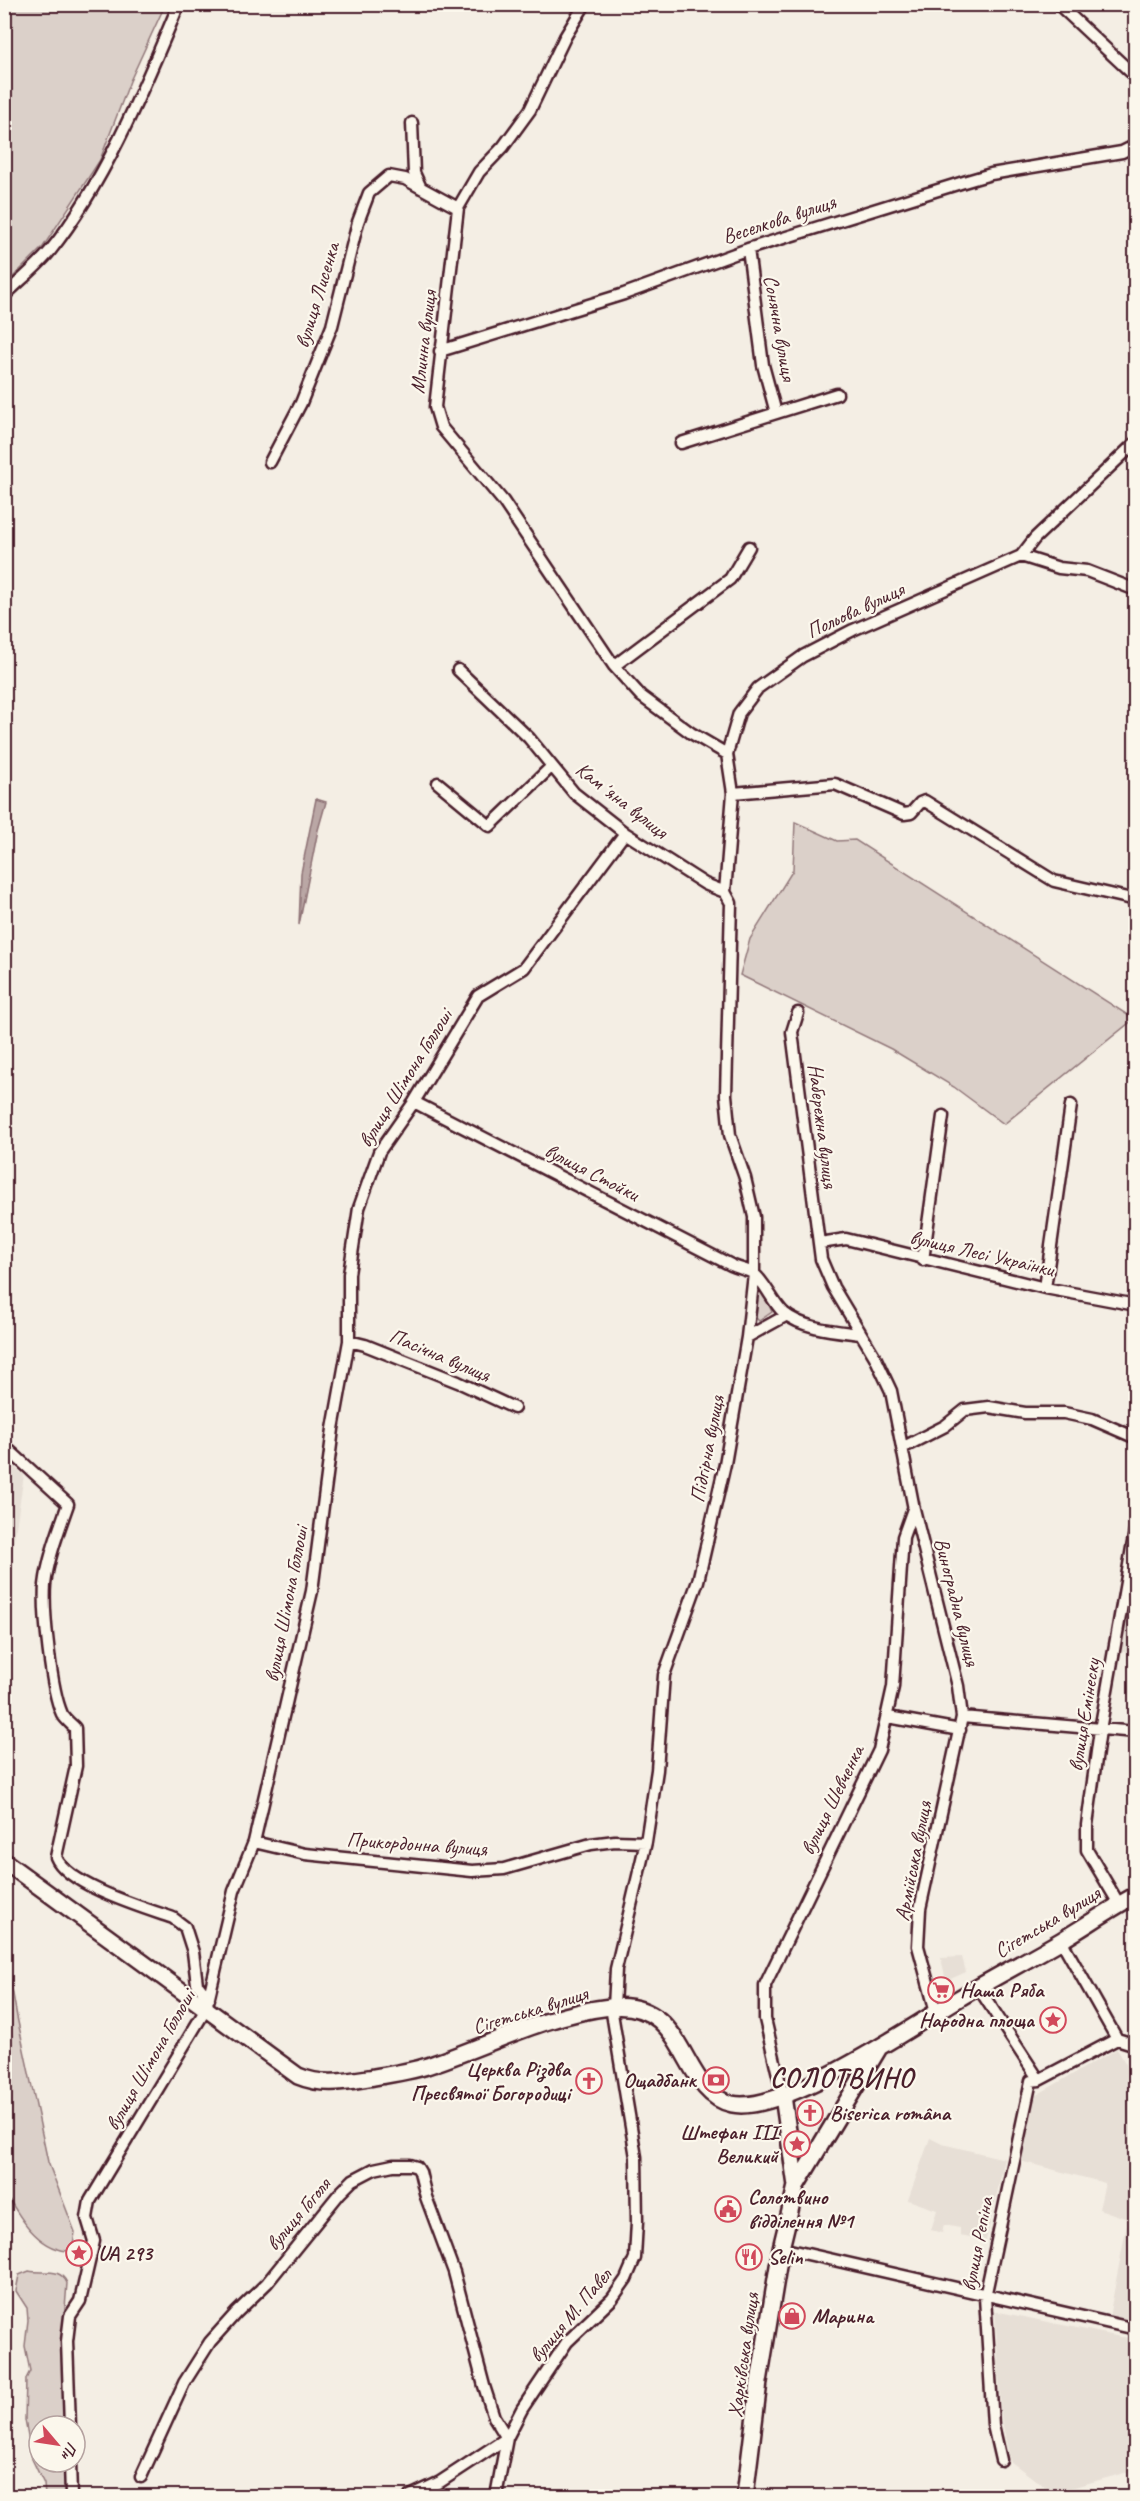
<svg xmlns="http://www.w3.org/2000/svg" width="1140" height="2501" viewBox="0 0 1140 2501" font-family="Caveat,sans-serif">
	<rect width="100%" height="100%" fill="#f4eee4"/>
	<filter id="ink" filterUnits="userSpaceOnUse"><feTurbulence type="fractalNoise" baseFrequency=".0167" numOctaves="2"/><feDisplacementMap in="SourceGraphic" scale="12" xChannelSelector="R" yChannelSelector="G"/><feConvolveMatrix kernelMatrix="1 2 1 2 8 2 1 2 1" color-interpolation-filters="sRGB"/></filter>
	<g filter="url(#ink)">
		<path fill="#e7dfd6" d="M5,1460L24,1475L5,1599Z
			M1135,1565V1652H1121Z
			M962,1957L966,1972L946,1981L941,1958Z
			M1117,2049L1135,2080V2323L1109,2317L1128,2219L1099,2209L1105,2183L1020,2161L1033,2097Z
			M930,2138L942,2144L1005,2159L986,2240L960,2235V2228L944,2225L942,2233L931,2230L937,2210L908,2200Z
			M995,2311L1121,2337L1135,2338V2470L1053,2493L1010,2461L1001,2416Z"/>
		<path fill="#dbd0c9" stroke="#92787a" stroke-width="1.5" d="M5,4L165,5L130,81L100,160L43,247L5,285Z
			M795,822L837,841L855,840L1134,1019L1004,1124L954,1087L891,1049L740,975L750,939L793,870Z
			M763,1291L772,1312L759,1321L756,1318L758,1293Z
			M4,1943L17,2017L48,2162L75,2232L73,2246L67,2251C36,2247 19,2216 5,2192Z
			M29,2271C44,2274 60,2267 67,2283L63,2334L64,2426H39V2462H66L67,2496H45L44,2484L32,2459L25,2420L26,2379L30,2371L25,2346L28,2320L27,2308L16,2291L19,2275Z"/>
		<path fill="#baa7a5" stroke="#8d7174" stroke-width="1.5" d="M316,799L326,802L318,830L299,925L301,873Z"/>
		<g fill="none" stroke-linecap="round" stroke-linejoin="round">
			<g stroke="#4a1f2b" stroke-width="15">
				<path id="street" d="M585,4L565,37L530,110L503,147L479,172L458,208L435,407L441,427L503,501L614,666L641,696L691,733L727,754
					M1058,4L1136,77
					M412,123L414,173L421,188
					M748,249L763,365L776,413
					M4,296C19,281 37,267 50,251C106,181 144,87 179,4
					M440,351L624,294L748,249L967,181L991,174L1122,152L1136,145
					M681,443L837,394
					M270,462L301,403L332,326L358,222L369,193L389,176L405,179L458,208
					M1021,556L1059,568L1087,571L1136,590
					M614,666L730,579L749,547
					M458,670L529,738L574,793L625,833L705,884L725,892
					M438,783L490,826L551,767
					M733,793L835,784L904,814L911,813L920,803L925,801L1054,881L1136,900
					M725,892L733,793L727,754L739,713L758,688L803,656L853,630L1021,556L1035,538L1136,442
					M798,1013L792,1032L821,1259L833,1287L875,1357L891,1391L914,1509L958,1686L962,1717L1136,1732
					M414,1102L731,1265C738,1268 747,1270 753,1273C764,1280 772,1302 784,1313C803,1329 837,1331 860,1334
					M820,1243L846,1239L1045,1288L1136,1305
					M923,1260L943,1116
					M1045,1288L1071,1105
					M747,1337L787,1315
					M349,1341L365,1345L458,1382L514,1408
					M902,1448L945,1426L965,1410L989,1407L1025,1413H1064L1092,1419L1136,1438
					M4,1450L10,1451L68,1504C59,1530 48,1558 45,1585C43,1612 51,1690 62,1714C65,1719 71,1724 75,1728L76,1766L56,1857C67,1885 144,1908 173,1918L185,1927L193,1952L197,1984L209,1999
					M888,1717L960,1730
					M254,1842L305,1854L472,1871L504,1869L591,1844L615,1841L646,1842
					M1119,1904L1087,1850V1825L1100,1730L1136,1525
					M978,1987L1039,2080L1117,2039L1061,1940
					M614,2007L616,1969L646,1842L657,1770L664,1675L698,1581L725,1464L747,1337L754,1274V1217L745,1178L730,1135L726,1095L731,903L725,892
					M936,2012L918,1946L920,1909L962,1717
					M1117,2039L1136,2045
					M783,2096L765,2019V1985L879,1750L893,1687L903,1537L913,1509
					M781,2248L1136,2329
					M70,2426L67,2341L70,2316L80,2301L94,2241L87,2218L90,2201L206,2009L234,1891L254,1842L312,1591L333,1429L349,1341V1274L359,1208L379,1152L414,1102L478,996L524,968L625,833
					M1001,2460L993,2425L985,2297L1031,2081L1039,2080
					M70,2462L71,2496
					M141,2477L184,2383L210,2342L236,2313L267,2283L339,2194L353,2180L374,2169L393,2165H410L417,2167L420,2172L426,2197L454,2272L484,2386L494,2417L507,2438L440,2482L410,2496
					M496,2496L507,2438L522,2409L567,2342L612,2299L626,2279L635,2258L637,2222L636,2157L611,2007"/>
			</g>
			<g stroke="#4a1f2b" stroke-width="20">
				<path id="secondary" d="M4,1861L298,2076C322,2086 343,2082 368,2078C390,2074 412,2072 433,2064C491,2044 549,2014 610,2007C689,1998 679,2093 732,2104C782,2115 913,2026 958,1999C993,1978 1028,1960 1062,1940C1087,1925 1110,1909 1136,1895
					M783,2096L796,2186
					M745,2496L759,2382L781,2248L796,2186L879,2048"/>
			</g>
			<use href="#street" stroke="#fbf7ec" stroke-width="10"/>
			<use href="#secondary" stroke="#fbf7ec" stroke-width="15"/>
		</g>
	</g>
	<defs>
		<g id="supermarket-ring" transform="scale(1.35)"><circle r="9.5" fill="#fbf7ec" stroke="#d1495b" stroke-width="1.5"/><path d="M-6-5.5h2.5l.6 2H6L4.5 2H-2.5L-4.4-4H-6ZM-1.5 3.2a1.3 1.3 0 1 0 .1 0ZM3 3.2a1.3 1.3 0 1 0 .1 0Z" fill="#d1495b"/></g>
		<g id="sight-ring" transform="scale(1.35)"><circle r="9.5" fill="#fbf7ec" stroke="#d1495b" stroke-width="1.5"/><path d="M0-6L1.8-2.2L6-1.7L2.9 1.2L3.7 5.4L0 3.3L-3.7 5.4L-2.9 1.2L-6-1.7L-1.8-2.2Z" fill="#d1495b"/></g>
		<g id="bank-ring" transform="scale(1.35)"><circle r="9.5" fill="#fbf7ec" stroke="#d1495b" stroke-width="1.5"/><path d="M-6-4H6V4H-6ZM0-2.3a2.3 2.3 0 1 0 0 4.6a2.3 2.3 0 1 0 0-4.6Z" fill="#d1495b"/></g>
		<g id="church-ring" transform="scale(1.35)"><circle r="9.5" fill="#fbf7ec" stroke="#d1495b" stroke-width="1.5"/><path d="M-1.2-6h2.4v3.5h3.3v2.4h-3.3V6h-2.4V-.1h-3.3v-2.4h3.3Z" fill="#d1495b"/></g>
		<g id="civic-ring" transform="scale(1.35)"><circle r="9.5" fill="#fbf7ec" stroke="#d1495b" stroke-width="1.5"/><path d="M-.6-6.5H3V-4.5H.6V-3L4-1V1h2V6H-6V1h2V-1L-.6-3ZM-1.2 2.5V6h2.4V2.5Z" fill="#d1495b"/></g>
		<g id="restaurant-ring" transform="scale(1.35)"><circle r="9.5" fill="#fbf7ec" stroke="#d1495b" stroke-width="1.5"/><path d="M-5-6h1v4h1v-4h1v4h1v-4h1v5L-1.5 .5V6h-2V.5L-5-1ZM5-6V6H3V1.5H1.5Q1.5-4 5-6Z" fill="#d1495b"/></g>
		<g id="shop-ring" transform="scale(1.35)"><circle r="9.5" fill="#fbf7ec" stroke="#d1495b" stroke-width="1.5"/><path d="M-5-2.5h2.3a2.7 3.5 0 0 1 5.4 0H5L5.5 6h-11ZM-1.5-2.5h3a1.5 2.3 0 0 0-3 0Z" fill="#d1495b"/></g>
	</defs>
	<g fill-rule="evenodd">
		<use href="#supermarket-ring" x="941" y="1990"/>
		<use href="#sight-ring" x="1053" y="2020"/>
		<use href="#bank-ring" x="716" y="2080"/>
		<use href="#church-ring" x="589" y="2081"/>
		<use href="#church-ring" x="810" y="2113"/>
		<use href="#sight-ring" x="797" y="2144"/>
		<use href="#civic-ring" x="728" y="2209"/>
		<use href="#sight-ring" x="79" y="2253"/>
		<use href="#restaurant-ring" x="749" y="2257"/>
		<use href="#shop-ring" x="792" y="2316"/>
	</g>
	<g text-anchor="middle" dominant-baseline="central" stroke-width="4.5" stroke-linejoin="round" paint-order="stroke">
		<g font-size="21" fill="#4a1f2b" stroke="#fbf7ec">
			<text transform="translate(779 219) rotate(-18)">Веселкова вулиця</text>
			<text transform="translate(317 295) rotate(-73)">вулиця Лисенка</text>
			<text transform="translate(780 328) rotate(80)">Сонячна вулиця</text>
			<text transform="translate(423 342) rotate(-83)">Млинна вулиця</text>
			<text transform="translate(855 610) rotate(-25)">Польова вулиця</text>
			<text transform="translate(622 800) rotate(38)">Камʼяна вулиця</text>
			<text transform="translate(405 1078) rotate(-58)">вулиця Шімона Голлоші</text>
			<text transform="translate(823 1126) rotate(83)">Набережна вулиця</text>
			<text transform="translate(592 1172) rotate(27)">вулиця Стойки</text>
			<text transform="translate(982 1253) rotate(13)">вулиця Лесі Українки</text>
			<text transform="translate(440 1355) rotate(23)">Пасічна вулиця</text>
			<text transform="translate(707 1449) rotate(-79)">Підгірна вулиця</text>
			<text transform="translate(957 1602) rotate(76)">Виноградна вулиця</text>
			<text transform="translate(286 1604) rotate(-79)">вулиця Шімона Голлоші</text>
			<text transform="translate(1084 1715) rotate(-81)">вулиця Емінеску</text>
			<text transform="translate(832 1800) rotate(-64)">вулиця Шевченка</text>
			<text transform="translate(417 1844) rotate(4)">Прикордонна вулиця</text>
			<text transform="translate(913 1861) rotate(-79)">Армійська вулиця</text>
			<text transform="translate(1047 1922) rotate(-31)">Сігетська вулиця</text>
			<text transform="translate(530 2010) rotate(-17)">Сігетська вулиця</text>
			<text transform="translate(150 2060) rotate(-60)">вулиця Шімона Голлоші</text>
			<text transform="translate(298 2214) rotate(-50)">вулиця Гоголя</text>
			<text transform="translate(977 2244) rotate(-79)">вулиця Репіна</text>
			<text transform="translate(570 2315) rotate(-50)">вулиця М. Павел</text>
			<text transform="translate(743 2355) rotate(-82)">Харківська вулиця</text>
		</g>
		<g font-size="21" font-weight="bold" fill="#4a1f2b" stroke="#fbf7ec" text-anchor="start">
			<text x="960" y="1990">Наша Ряба</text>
			<text x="1034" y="2020" text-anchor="end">Народна площа</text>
			<text x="570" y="2069" text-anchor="end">Церква Різдва<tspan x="570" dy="24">Пресвятої Богородиці</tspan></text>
			<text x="696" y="2080" text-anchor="end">Ощадбанк</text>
			<text x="830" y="2113">Biserica româna</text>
			<text x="778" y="2132" text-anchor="end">Штефан III<tspan x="778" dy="24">Великий</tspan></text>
			<text x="748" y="2197">Солотвино<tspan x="748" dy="24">відділення №1</tspan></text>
			<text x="98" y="2253">UA 293</text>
			<text x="768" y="2257">Selin</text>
			<text x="812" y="2316">Марина</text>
		</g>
		<g font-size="27" font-weight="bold" letter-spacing="1.5" fill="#4a1f2b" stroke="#fbf7ec">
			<text x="842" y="2078">СОЛОТВИНО</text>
		</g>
	</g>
	<rect width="1140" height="2501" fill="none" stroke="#fbf7ec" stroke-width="24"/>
	<rect x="12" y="12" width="1116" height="2477" fill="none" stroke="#4a1f2b" stroke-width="2" filter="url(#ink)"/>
	<g transform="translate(57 2444) rotate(119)"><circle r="28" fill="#fbf7ec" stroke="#b4a19f" stroke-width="1.5"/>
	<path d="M0-4.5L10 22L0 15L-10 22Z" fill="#d1495b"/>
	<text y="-9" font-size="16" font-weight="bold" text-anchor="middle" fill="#4a1f2b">Пн</text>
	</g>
</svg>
